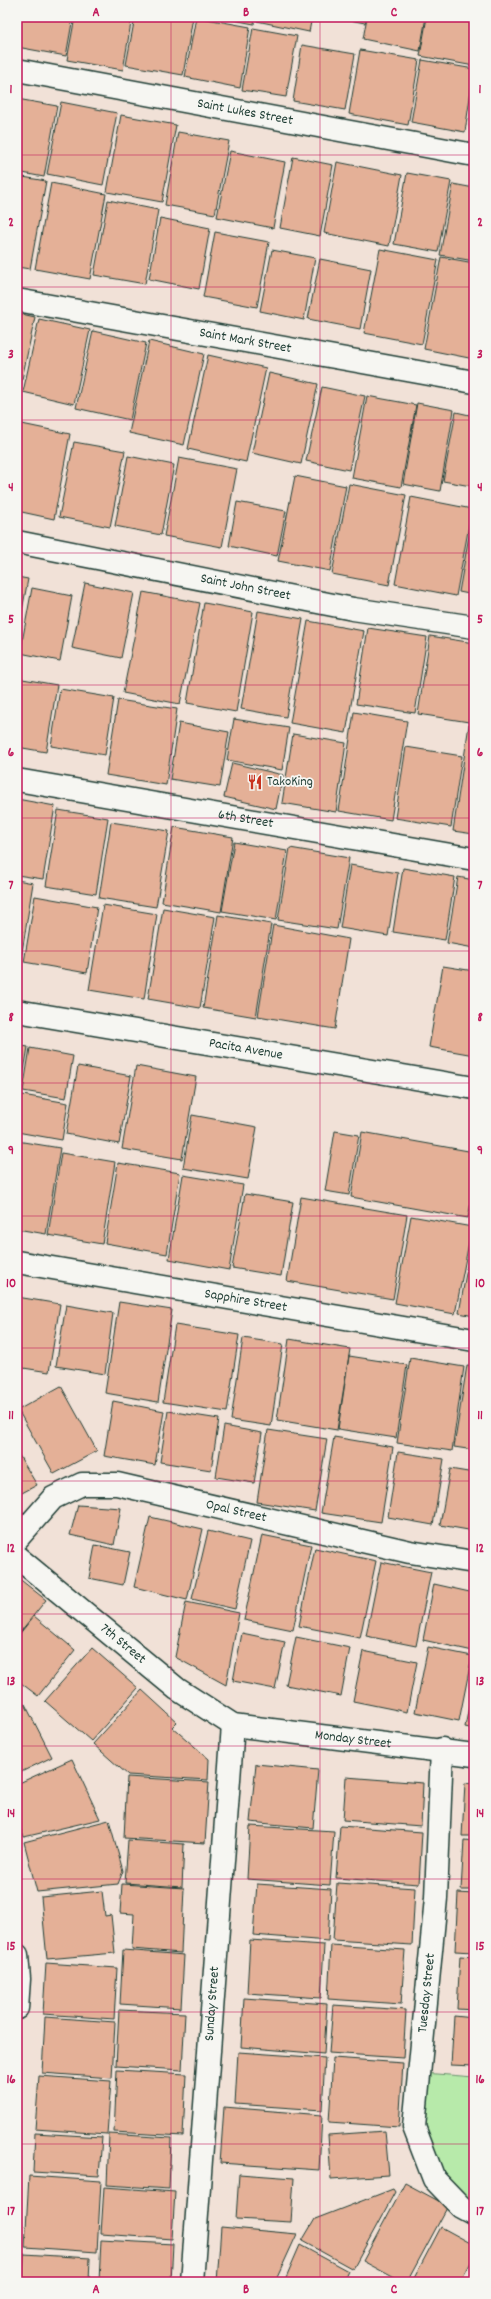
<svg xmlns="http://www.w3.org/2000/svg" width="491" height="2299" viewBox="0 0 491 2299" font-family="Dekko,sans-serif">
	<rect width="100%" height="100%" fill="#f1e1d7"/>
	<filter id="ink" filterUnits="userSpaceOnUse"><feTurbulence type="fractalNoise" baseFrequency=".025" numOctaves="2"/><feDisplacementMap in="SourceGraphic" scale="8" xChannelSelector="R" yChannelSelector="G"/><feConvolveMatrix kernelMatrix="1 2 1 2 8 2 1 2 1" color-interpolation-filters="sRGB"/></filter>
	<g filter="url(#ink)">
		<path fill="#b7eaaa" stroke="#6b946f" d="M424,2073L474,2077V2214L461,2207L414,2127Z"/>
		<path fill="#e4b097" stroke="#1f3d34" d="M17,17H73L66,56L17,47Z
			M75,17H132L123,70L67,60Z
			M135,17H193L183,75L126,65Z
			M196,17L250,27L240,88L185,77Z
			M218,17H255L254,24Z
			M257,17H312L309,32L257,21Z
			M334,17H366L365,23Z
			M367,17H426L420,51L363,39Z
			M427,17H474V66L420,56Z
			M253,28L297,36L286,97L242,90Z
			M302,45L355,54L345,110L293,101Z
			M360,50L419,60L408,125L349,114Z
			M422,60L474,69L465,132L411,122Z
			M17,99L57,106L44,177L17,172Z
			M61,102L117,113L103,185L47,174Z
			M474,103V126H470Z
			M121,115L176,125L162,202L107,192Z
			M178,132L229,141L215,214L165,205Z
			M230,151L285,162L273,228L217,217Z
			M293,157L333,165L320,236L280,228Z
			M337,162L402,175L389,246L324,233Z
			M407,173L451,181L438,252L394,244Z
			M17,176L46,181L30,269L17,267Z
			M51,183L106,194L90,279L35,269Z
			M453,184L474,188V261L440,255Z
			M108,200L158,210L145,284L94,275Z
			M160,218L210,228L199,289L149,279Z
			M215,232L269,242L257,307L203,297Z
			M380,249L438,260L422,344L364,333Z
			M272,250L315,258L304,320L260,311Z
			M441,257L474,263V359L424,349Z
			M320,259L371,269L360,329L308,319Z
			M17,313L35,317L20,389L17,388Z
			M39,319L90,330L74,404L23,392Z
			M93,331L146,343L130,420L76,408Z
			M149,341L204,354L184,445L129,433Z
			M208,355L266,368L246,462L188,449Z
			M269,373L318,384L301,464L252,453Z
			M322,387L365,396L349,470L306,461Z
			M367,396L416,405L401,487L352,478Z
			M417,403L454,410L440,491L403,484Z
			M456,412L474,416V467L471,486L443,481Z
			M17,423L70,434L54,519L17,511Z
			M74,442L125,451L110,527L59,517Z
			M128,456L174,465L161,535L115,526Z
			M179,458L237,469L222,547L164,536Z
			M295,476L346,486L330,571L278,561Z
			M474,479V498L471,497Z
			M349,484L406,495L389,585L332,574Z
			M411,497L472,509L456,596L395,584Z
			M237,502L286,511L277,556L229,546Z
			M474,508V595L459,592Z
			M17,577L28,579L17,637Z
			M85,583L134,593L121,658L72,648Z
			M32,588L72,596L60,661L20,653Z
			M143,592L200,603L180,704L123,693Z
			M204,603L253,612L236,712L187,703Z
			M258,611L303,619L286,717L241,709Z
			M308,621L364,631L346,733L290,723Z
			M368,628L427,637L415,713L356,704Z
			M430,636L474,643V686L469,722L418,714Z
			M17,678L57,685L46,752L17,747Z
			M60,689L114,698L105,755L51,746Z
			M118,700L177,709L166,785L106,775Z
			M474,704V723L471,722Z
			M354,712L407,721L391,820L339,811Z
			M234,719L289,728L282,770L227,760Z
			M179,723L229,732L220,787L170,779Z
			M469,725L474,726V834L453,831Z
			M293,734L346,743L336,812L282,803Z
			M406,747L462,756L451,827L395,818Z
			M232,763L283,775L276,809L224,797Z
			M17,799L55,806L43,879L17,875Z
			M58,810L108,818L96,894L46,886Z
			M111,822L169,831L156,907L99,898Z
			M174,827L233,837L221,912L162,902Z
			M234,842L287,851L276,920L222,911Z
			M290,848L349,858L337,929L278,920Z
			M350,865L398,873L388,936L340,928Z
			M403,868L455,877L445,940L393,932Z
			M458,877L474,880V948L447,943Z
			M17,880L33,883L19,971H17Z
			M35,896L97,907L87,973L24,962Z
			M103,905L157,914L144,999L89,990Z
			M163,908L215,917L200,1008L148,999Z
			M218,915L271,924L256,1017L203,1008Z
			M273,925L349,939L335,1029L258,1016Z
			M443,966L474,971V1055L429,1047Z
			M17,1045L28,1047L21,1088H17Z
			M30,1048L73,1056L66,1098L23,1091Z
			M78,1066L131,1076L119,1144L66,1134Z
			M136,1066L196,1077L182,1159L122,1149Z
			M17,1094L68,1103L62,1140L17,1132Z
			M192,1115L257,1127L248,1179L183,1168Z
			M335,1131L359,1135L349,1195L325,1191Z
			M362,1132L474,1152V1187L468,1218L351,1197Z
			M17,1141L60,1148L46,1234L17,1229Z
			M61,1153L115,1162L102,1244L48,1235Z
			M118,1163L180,1173L167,1254L105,1243Z
			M183,1175L243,1185L229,1270L169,1259Z
			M245,1194L293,1202L281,1276L232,1268Z
			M301,1197L407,1215L393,1299L287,1281Z
			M411,1216L472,1227L455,1314L395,1303Z
			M471,1245L474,1246V1316L459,1313Z
			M17,1297L60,1304L49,1372L17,1367Z
			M119,1302L172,1310L158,1402L105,1393Z
			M66,1305L113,1313L105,1374L56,1366Z
			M175,1325L239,1335L227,1412L163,1402Z
			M243,1338L283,1344L271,1426L231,1420Z
			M289,1339L350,1349L337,1430L277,1420Z
			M349,1356L407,1365L396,1438L338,1429Z
			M410,1358L464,1367L452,1451L397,1443Z
			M467,1365L474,1366V1450L454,1447Z
			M61,1386L97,1451L54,1474L18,1410Z
			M113,1401L164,1411L155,1465L104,1456Z
			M168,1411L219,1419L211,1470L160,1462Z
			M224,1426L262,1433L254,1483L216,1477Z
			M268,1430L327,1439L315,1511L257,1502Z
			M334,1437L393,1447L381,1522L321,1513Z
			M17,1452L37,1485L20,1494L17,1489Z
			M398,1452L444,1459L433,1525L388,1517Z
			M450,1469L474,1473V1531L440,1525Z
			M78,1505L121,1508L114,1545L70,1535Z
			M150,1517L203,1529L187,1600L134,1587Z
			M208,1531L250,1541L235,1609L192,1599Z
			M262,1535L311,1545L293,1630L244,1620Z
			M95,1545L130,1552L123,1585L89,1578Z
			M315,1548L376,1561L360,1638L299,1626Z
			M381,1562L431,1572L416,1646L366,1636Z
			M17,1577L46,1600L17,1636Z
			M434,1584L474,1593L473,1651L423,1640Z
			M186,1602L239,1613L226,1685L175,1657Z
			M34,1616L75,1650L38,1696L17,1680V1637Z
			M242,1633L285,1642L275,1689L233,1681Z
			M296,1637L350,1648L341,1696L286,1685Z
			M428,1647L472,1656L459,1721L415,1712Z
			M92,1648L138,1688L91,1741L45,1701Z
			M363,1651L417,1662L407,1712L353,1701Z
			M474,1681V1729L465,1727Z
			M142,1690L177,1722L172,1727L209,1759L208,1780L128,1775L93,1744Z
			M25,1704L52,1757L17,1774V1708Z
			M72,1759L100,1819L24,1837L17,1822V1784Z
			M256,1764L318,1770L313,1828L250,1822Z
			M127,1777L209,1782L205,1843L124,1838Z
			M346,1777L423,1783L421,1826L343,1820Z
			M465,1783L474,1784V1836H462Z
			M109,1820L123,1871L118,1884L37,1892L24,1842Z
			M250,1826L334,1831L330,1885L247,1879Z
			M340,1826L422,1832L419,1884L336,1878Z
			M128,1840L184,1844L182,1887L125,1883Z
			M464,1840L474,1841V1890H461Z
			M337,1883L415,1888L412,1945L333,1940Z
			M122,1884L184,1888L181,1953L132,1949L134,1914L120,1913Z
			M257,1884L331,1889L328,1941L253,1935Z
			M102,1891L105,1916L111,1915L115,1953L47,1959L41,1897Z
			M458,1893L474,1894V1952L455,1951Z
			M250,1940L324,1945L321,1998L247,1993Z
			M331,1945L405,1950L401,2004L328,1999Z
			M123,1950L184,1955L181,2008L120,2004Z
			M460,1956L474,1957V2010L457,2009Z
			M46,1963L117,1968L114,2019L43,2014Z
			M244,1998L327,2004L324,2054L241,2047Z
			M333,2005L406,2010L403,2058L329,2053Z
			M119,2010L185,2013L182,2070L116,2066Z
			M454,2016L474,2018V2066L451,2065Z
			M45,2017L115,2022L112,2078L42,2073Z
			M238,2052L325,2058L322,2110L235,2104Z
			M333,2058L403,2063L399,2127L329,2122Z
			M117,2070L186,2074L183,2136L114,2132Z
			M39,2076L111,2081L107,2134L35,2129Z
			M224,2107L322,2115L319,2170L220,2163Z
			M385,2131L389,2175L331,2179L328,2135Z
			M35,2133L102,2137L99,2176L33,2172Z
			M109,2134L171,2138L169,2189L107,2185Z
			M239,2174L294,2178L291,2222L236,2219Z
			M29,2176L101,2181L97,2252L25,2247Z
			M405,2183L448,2206L407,2282H402L363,2261Z
			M104,2187L175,2192L172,2239L101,2234Z
			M393,2189L395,2192L353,2269L302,2241L315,2219Z
			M221,2227L297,2234L275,2282H217Z
			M441,2227L474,2245V2257L460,2282H412Z
			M101,2240L173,2244L171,2282H99Z
			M300,2245L348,2271L343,2282H284Z
			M24,2254L90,2258L89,2282H23Z"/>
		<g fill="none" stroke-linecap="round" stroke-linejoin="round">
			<g stroke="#1f3d34" stroke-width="25">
				<g id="street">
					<path id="s1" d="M17,70L474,155"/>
					<path id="s2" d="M17,300L474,382"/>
					<path id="s3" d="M17,542L353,609L474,627"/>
					<path id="s4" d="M17,780L474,859"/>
					<path id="s5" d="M17,1262L474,1340"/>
					<path id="s6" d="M17,1539L53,1498L82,1484H117L410,1552L474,1562"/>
					<path id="s7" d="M17,1557L177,1689L233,1725L474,1755"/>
					<path d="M442,1749L436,1898L414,2127L434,2179L461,2207L474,2214"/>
					<path d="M17,1955L19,1979L17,2008"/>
					<path id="s8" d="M192,2282L233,1725"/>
				</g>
			</g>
			<g stroke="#1f3d34" stroke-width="25">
				<g id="secondary">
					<path id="s9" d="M17,1011L474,1088"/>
				</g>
			</g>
			<use href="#street" stroke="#f6f6f2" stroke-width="22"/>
			<use href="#secondary" stroke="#f6f6f2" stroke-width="22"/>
		</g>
	</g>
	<path fill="none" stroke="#c2185b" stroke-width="1" stroke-opacity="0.55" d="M171,17V2282M320,17V2282M17,155H474M17,287H474M17,420H474M17,553H474M17,685H474M17,818H474M17,951H474M17,1083H474M17,1216H474M17,1348H474M17,1481H474M17,1614H474M17,1746H474M17,1879H474M17,2012H474M17,2144H474"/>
	<defs>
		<g id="restaurant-bare" transform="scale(1.2)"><path d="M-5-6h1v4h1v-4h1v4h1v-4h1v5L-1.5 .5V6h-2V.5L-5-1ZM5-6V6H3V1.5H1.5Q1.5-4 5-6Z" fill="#c8321e" stroke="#f6f6f2" stroke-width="2.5" paint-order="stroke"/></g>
	</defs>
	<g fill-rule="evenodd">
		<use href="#restaurant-bare" x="255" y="782"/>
	</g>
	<g text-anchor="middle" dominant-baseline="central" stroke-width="3.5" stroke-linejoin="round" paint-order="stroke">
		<g font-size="14" fill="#1f3d34" stroke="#f6f6f2">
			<text stroke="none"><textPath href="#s1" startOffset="232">Saint Lukes Street</textPath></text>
			<text stroke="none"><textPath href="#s2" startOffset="232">Saint Mark Street</textPath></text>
			<text stroke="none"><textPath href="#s3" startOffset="233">Saint John Street</textPath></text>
			<text stroke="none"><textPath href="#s4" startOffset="232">6th Street</textPath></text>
			<text stroke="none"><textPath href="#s9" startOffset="232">Pacita Avenue</textPath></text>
			<text stroke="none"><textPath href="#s5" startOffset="232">Sapphire Street</textPath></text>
			<text stroke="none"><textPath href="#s6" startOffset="244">Opal Street</textPath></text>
			<text stroke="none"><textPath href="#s7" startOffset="137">7th Street</textPath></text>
			<text stroke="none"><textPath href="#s7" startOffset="395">Monday Street</textPath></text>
			<text transform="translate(427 1993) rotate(-84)">Tuesday Street</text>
			<text stroke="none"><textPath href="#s8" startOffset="279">Sunday Street</textPath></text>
		</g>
		<g font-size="14" fill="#1f3d34" stroke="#f6f6f2" text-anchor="start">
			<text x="267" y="782">TakoKing</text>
		</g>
	</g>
	<rect width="491" height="2299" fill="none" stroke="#f6f6f2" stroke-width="44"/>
	<rect x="22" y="22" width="447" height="2255" fill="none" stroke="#c2185b" stroke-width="1.5"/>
	<g font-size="13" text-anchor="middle" font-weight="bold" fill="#c2185b">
		<text x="96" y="16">A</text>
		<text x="246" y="16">B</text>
		<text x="394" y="16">C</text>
		<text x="11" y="93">1</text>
		<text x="480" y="93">1</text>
		<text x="11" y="226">2</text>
		<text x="480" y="226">2</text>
		<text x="11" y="358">3</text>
		<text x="480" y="358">3</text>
		<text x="11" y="491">4</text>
		<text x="480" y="491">4</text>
		<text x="11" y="623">5</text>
		<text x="480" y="623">5</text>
		<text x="11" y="756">6</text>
		<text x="480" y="756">6</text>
		<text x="11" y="889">7</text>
		<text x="480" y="889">7</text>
		<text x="11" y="1021">8</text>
		<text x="480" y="1021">8</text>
		<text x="11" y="1154">9</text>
		<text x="480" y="1154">9</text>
		<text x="11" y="1287">10</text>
		<text x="480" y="1287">10</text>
		<text x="11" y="1419">11</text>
		<text x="480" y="1419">11</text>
		<text x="11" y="1552">12</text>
		<text x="480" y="1552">12</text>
		<text x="11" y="1685">13</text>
		<text x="480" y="1685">13</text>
		<text x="11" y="1817">14</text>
		<text x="480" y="1817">14</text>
		<text x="11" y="1950">15</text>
		<text x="480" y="1950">15</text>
		<text x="11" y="2083">16</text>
		<text x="480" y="2083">16</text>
		<text x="11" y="2215">17</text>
		<text x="480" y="2215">17</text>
		<text x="96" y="2293">A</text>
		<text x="246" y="2293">B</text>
		<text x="394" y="2293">C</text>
	</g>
</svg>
